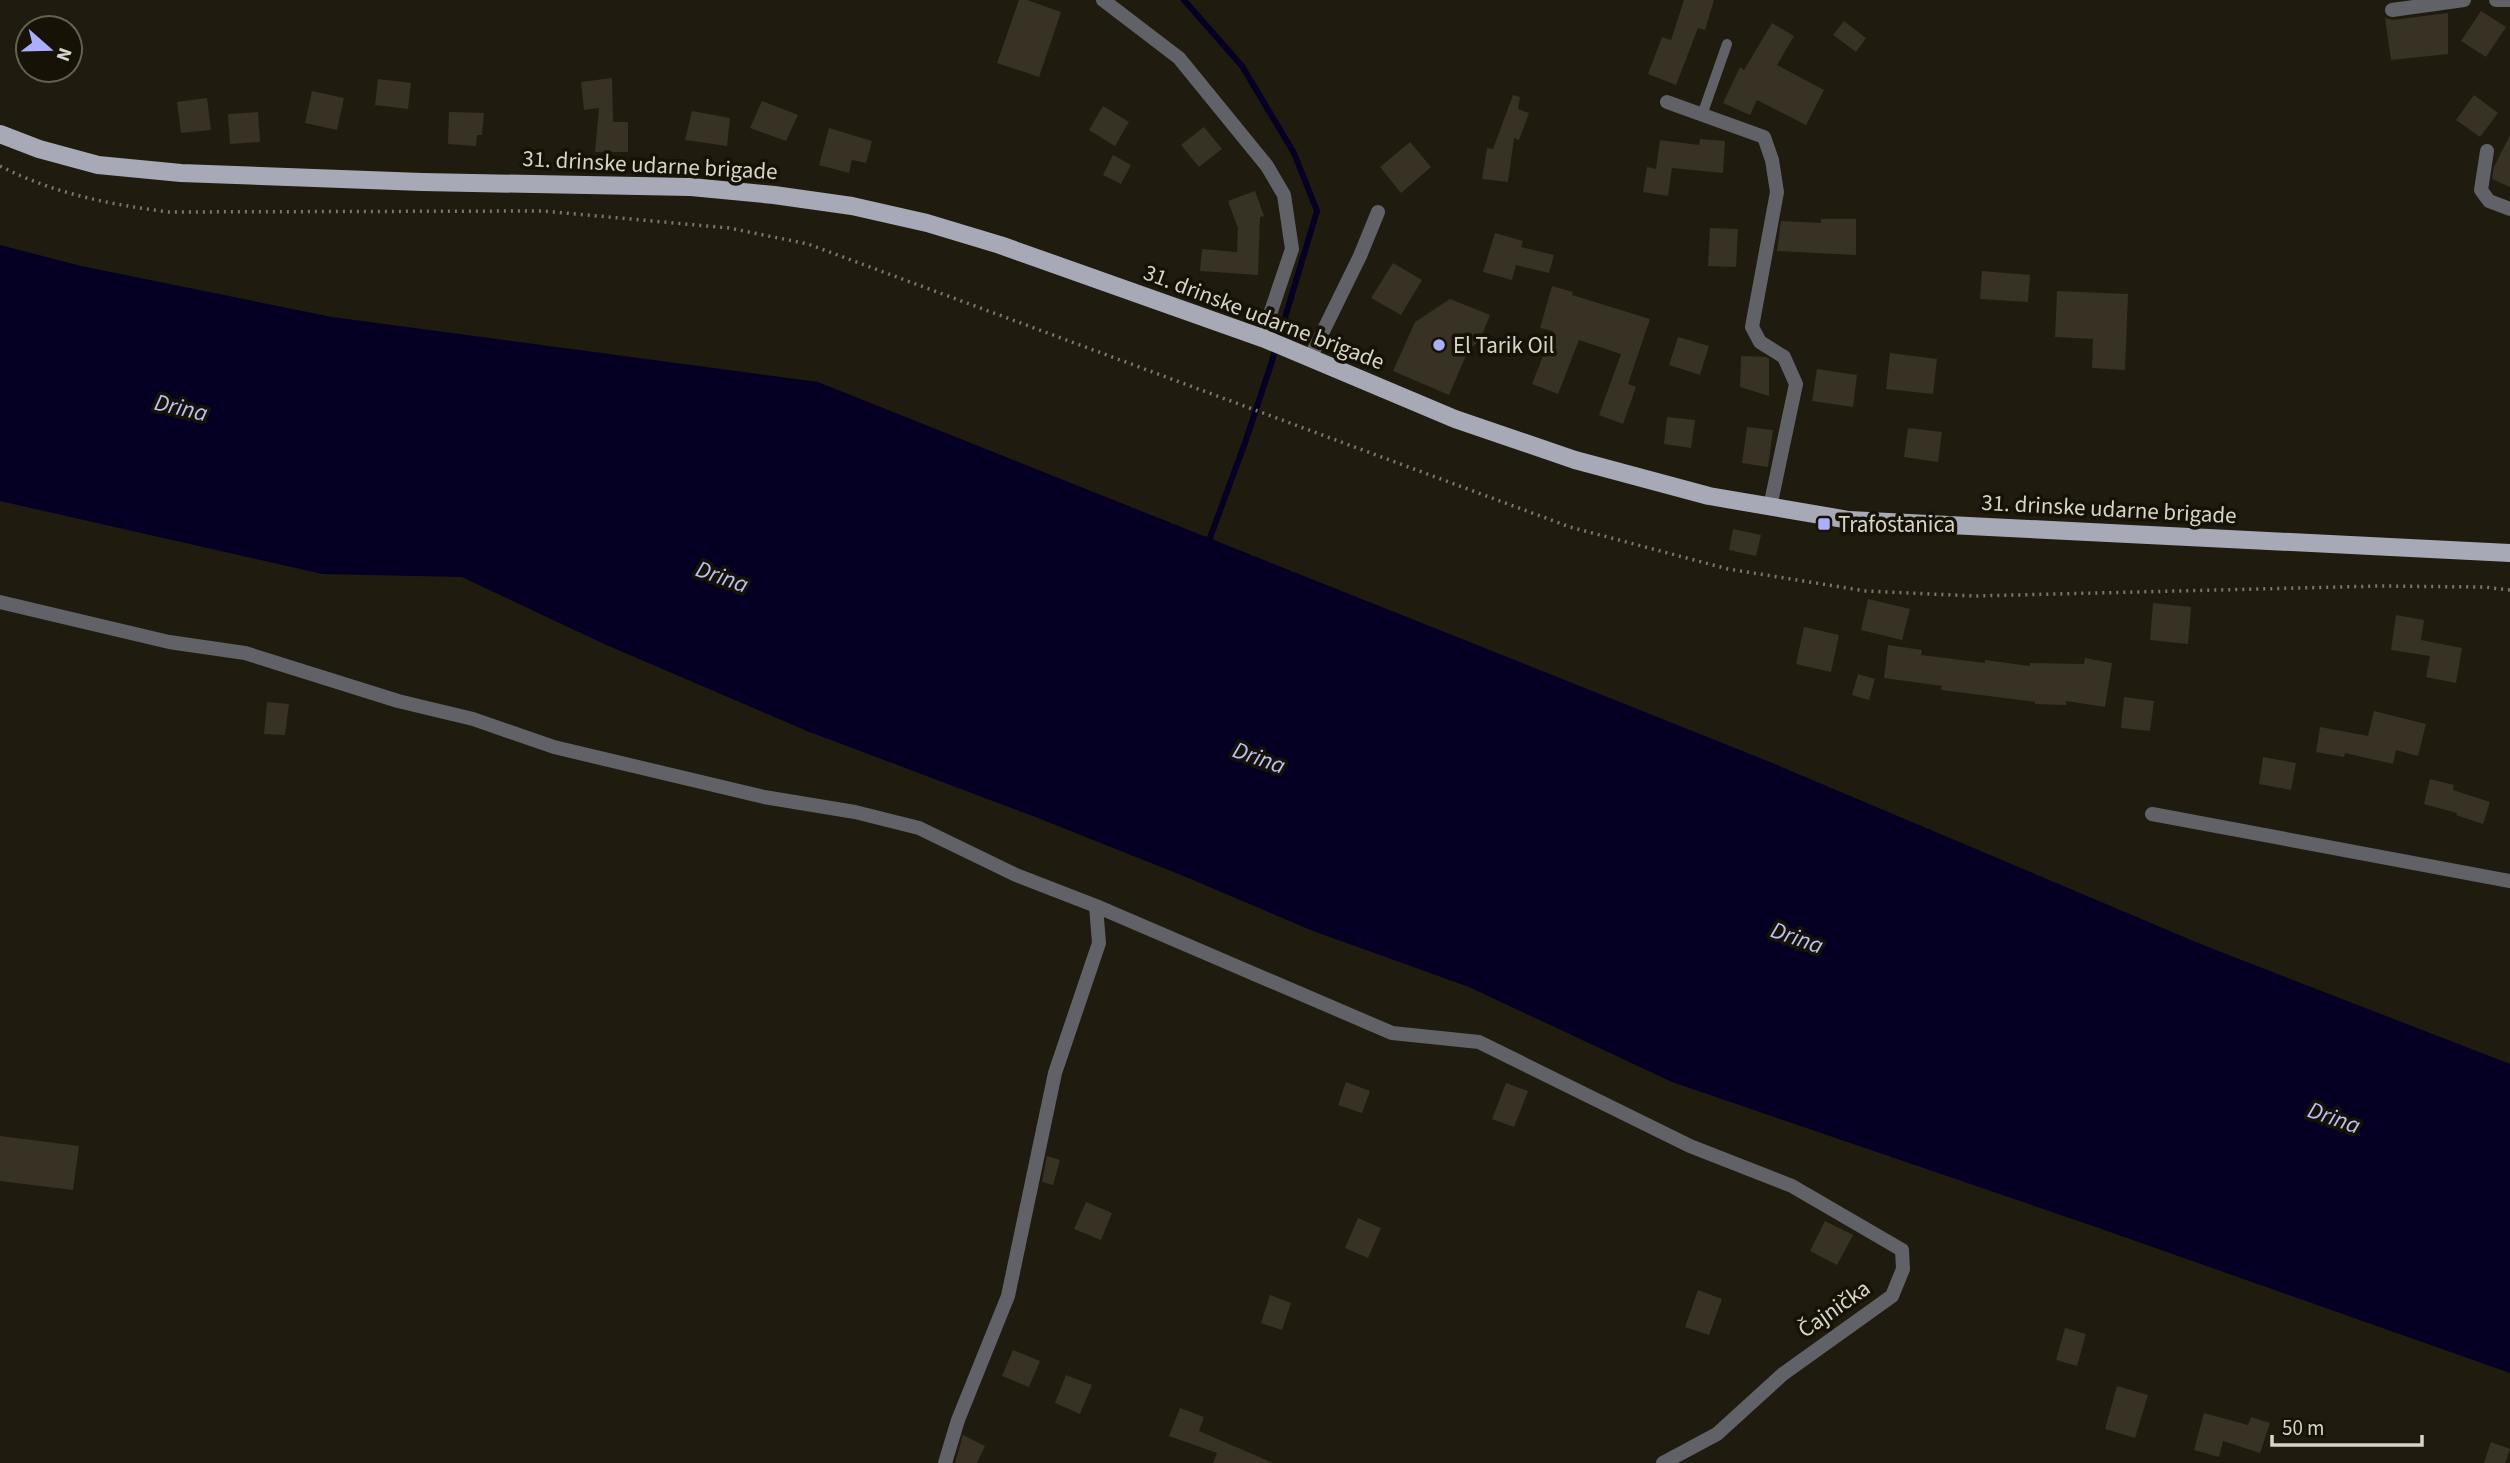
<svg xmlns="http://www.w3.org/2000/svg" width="2510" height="1463" viewBox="0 0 2510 1463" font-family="'Source Sans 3',sans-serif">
	<rect width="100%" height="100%" fill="#1f1b0e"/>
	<path fill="#050023" d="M0,245L81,266L332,317L818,382L1765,760L2203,945L2510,1064V1373L2093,1226L1672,1082L1469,987L1313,931L1181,875L1038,818L807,731L602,643L462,577L322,574L0,501Z"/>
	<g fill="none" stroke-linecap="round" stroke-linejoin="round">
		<path stroke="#050023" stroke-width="6" d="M1184,0L1242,66L1294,153L1317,211L1272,361L1246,440L1207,546"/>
	</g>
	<path fill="#373224" d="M1019,0H1027L1061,12L1039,77L997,63Z
		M1684,0H1714L1705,30L1698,28L1676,85L1648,74L1662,37L1671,40Z
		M2481,11L2506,27L2486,57L2461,41Z
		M2448,13V54L2391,60L2385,18L2393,20Z
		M1844,21L1866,38L1856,52L1833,35Z
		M1772,23L1794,36L1777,65L1824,90L1806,125L1757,100L1750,115L1723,103L1740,67L1744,70Z
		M612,78L613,122H628V152H595L599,108L584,110L581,82Z
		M378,79L411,83L408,109L375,105Z
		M312,91L344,98L337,130L305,123Z
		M1513,95L1520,97L1518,109L1529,113L1519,140L1514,138L1508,182L1482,179L1487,148L1493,149Z
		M2474,95L2498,113L2480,137L2456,120Z
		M207,98L211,130L181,133L177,102Z
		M762,101L798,115L786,141L750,128Z
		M1103,106L1129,122L1115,146L1089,130Z
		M692,111L730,118L727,146L685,140Z
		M258,112L260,142L230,144L228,114Z
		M449,112L484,113L482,135H477L476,146L448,144Z
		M1204,127L1222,149L1199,167L1181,145Z
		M829,128L872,141L866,163L852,160L849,173L819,165Z
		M2510,135V187L2492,179L2494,167Z
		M1700,139L1725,141L1723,173L1672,168L1668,196L1643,192L1647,167L1656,169L1660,140L1699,145Z
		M1410,142L1431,167L1401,193L1380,167Z
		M1113,155L1131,165L1121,184L1103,175Z
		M1255,191L1264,216L1260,217L1258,275L1200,271L1202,249L1237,252L1238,228L1228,201Z
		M1821,219H1856V255L1777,251L1781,221L1821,223Z
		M1710,228L1738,229L1736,267L1708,266Z
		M1495,233L1523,241L1521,247L1554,255L1549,273L1516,265L1512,280L1483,272Z
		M1393,263L1422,280L1401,315L1371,298Z
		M1982,271L2030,275L2028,302L1980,299Z
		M1552,286L1573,292L1572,295L1650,319L1628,384L1636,387L1623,424L1599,415L1621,354L1579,340L1558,394L1532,384L1553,331L1540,328Z
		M2057,291L2128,294L2125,370L2092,368L2093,339L2055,337Z
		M1450,299L1490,315L1480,340L1468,351L1449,395L1393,371L1415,322Z
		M1678,337L1709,346L1700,375L1669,365Z
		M1890,353L1937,359L1933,394L1886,389Z
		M1741,356L1766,357L1769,359V396L1740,387Z
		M1817,369L1857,375L1853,407L1812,401Z
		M1667,417L1695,420L1691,448L1664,444Z
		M1747,427L1773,430L1768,467L1742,463Z
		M1908,428L1942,432L1938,462L1904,457Z
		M1733,529L1761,535L1756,556L1729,550Z
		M1868,599L1910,609L1902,640L1861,630Z
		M2153,603L2191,607L2188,644L2150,640Z
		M2396,615L2424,620L2421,640L2462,648L2456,683L2426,677L2430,656L2391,650Z
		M1804,627L1839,635L1831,672L1796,664Z
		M1888,645L1922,650L1921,655L1985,663V660L2030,666V663L2084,664L2085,658L2112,663L2105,707L2066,701V705L2035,704V702L1941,690L1942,686L1884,678Z
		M1858,674L1875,679L1869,700L1852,695Z
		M2124,697L2154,701L2150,731L2121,728Z
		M267,702L289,704L285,735L264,734Z
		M2374,711L2426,724L2418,756L2396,750L2393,764L2345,753L2344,757L2316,752L2320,727L2368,736Z
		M2263,757L2296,763L2291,790L2259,784Z
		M2430,779L2454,785L2453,790L2490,802L2483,824L2456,815L2457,813L2424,804Z
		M1346,1082L1370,1091L1362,1113L1338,1105Z
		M1506,1083L1528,1091L1514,1127L1492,1119Z
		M0,1136L79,1146L73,1190L0,1181Z
		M1047,1156L1060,1160L1053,1185L1042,1182Z
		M1086,1202L1112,1213L1101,1240L1074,1229Z
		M1358,1218L1381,1228L1368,1258L1345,1248Z
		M1825,1221L1853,1235L1837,1265L1810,1251Z
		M1698,1290L1722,1299L1709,1335L1685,1327Z
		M1270,1295L1291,1303L1282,1330L1261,1323Z
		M2065,1328L2086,1334L2077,1366L2056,1360Z
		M1013,1350L1040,1361L1029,1387L1002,1376Z
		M1066,1375L1092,1385L1080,1414L1055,1403Z
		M2117,1386L2148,1395L2135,1438L2105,1429Z
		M1180,1408L1204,1417L1199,1431L1273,1463H1213L1217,1453L1169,1436Z
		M2204,1413L2248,1425L2251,1417L2270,1423L2260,1453L2223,1441L2219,1457L2194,1450Z
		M963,1435L985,1446L977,1463H955Z
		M2491,1442L2510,1449L2505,1463H2484Z"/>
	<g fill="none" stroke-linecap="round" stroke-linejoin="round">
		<path stroke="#7b776d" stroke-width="3.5" stroke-dasharray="2 5" stroke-linecap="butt" d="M0,166C55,194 108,204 168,212L543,211L729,228L808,244L1570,527L1728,569L1866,591L1975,596L2379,586L2484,587L2510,590"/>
		<path stroke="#616168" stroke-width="10" d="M1702,115L1727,44"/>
		<path stroke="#616168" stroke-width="14" d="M1103,0L1179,58L1267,166L1284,195L1292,249L1262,338
			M2496,0H2510
			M2392,10L2464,0
			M1667,102L1764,137L1772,160L1777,192L1752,327L1760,342L1784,357L1796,384L1770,507
			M2487,151L2481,190L2489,201L2510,209
			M1310,358L1360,256L1378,212
			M0,602L169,642L245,653L398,701L473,719L554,747L764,797L855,812L919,828L1016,875L1096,906L1099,943L1055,1073L1008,1296L958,1420L945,1463
			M2152,814L2510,881
			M1096,906L1392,1033L1479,1042L1690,1146L1792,1186L1902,1250L1903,1269L1892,1296L1783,1374L1717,1434L1663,1463"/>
		<path stroke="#a7a9b7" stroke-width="18" d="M0,134L39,149L98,165L181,173L422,182L691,187L774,195L852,206L927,223L1000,245L1265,339L1455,419L1575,460L1709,496L1849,520L2510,553"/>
	</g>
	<g fill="#abaffb" stroke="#161206" stroke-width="2.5">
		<circle cx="1439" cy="345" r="7"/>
		<rect x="1817" y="517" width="14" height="14" rx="3.5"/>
	</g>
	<g text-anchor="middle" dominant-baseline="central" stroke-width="7" stroke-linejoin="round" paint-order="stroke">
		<g font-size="23" fill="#d7d4cc" stroke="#161206">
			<text transform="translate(650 165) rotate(3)">31. drinske udarne brigade</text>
			<text transform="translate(1264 317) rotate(21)">31. drinske udarne brigade</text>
			<text transform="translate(2109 509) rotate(3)">31. drinske udarne brigade</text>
			<text transform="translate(1834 1309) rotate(-35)">Čajnička</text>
		</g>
		<g font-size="23" fill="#d7d4cc" stroke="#161206" text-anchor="start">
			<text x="1453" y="345">El Tarik Oil</text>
			<text x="1838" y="524">Trafostanica</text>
		</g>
		<g font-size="24" font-style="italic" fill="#bdc0fb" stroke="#161206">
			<text transform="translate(181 408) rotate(13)">Drina</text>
			<text transform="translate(722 577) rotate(19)">Drina</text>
			<text transform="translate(1259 758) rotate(19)">Drina</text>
			<text transform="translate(1797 938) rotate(19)">Drina</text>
			<text transform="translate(2334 1118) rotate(19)">Drina</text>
		</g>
	</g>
	<g transform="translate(49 49) rotate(110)"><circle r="33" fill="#161206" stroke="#636055" stroke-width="2"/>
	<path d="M0-5L12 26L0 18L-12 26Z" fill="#abaffb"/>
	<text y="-10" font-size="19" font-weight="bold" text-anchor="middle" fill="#d7d4cc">N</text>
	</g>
	<path d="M2272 1435v10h150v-10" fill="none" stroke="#d7d4cc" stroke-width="3.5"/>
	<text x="2282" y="1435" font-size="21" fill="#d7d4cc" stroke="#161206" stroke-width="5" paint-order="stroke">50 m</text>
</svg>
